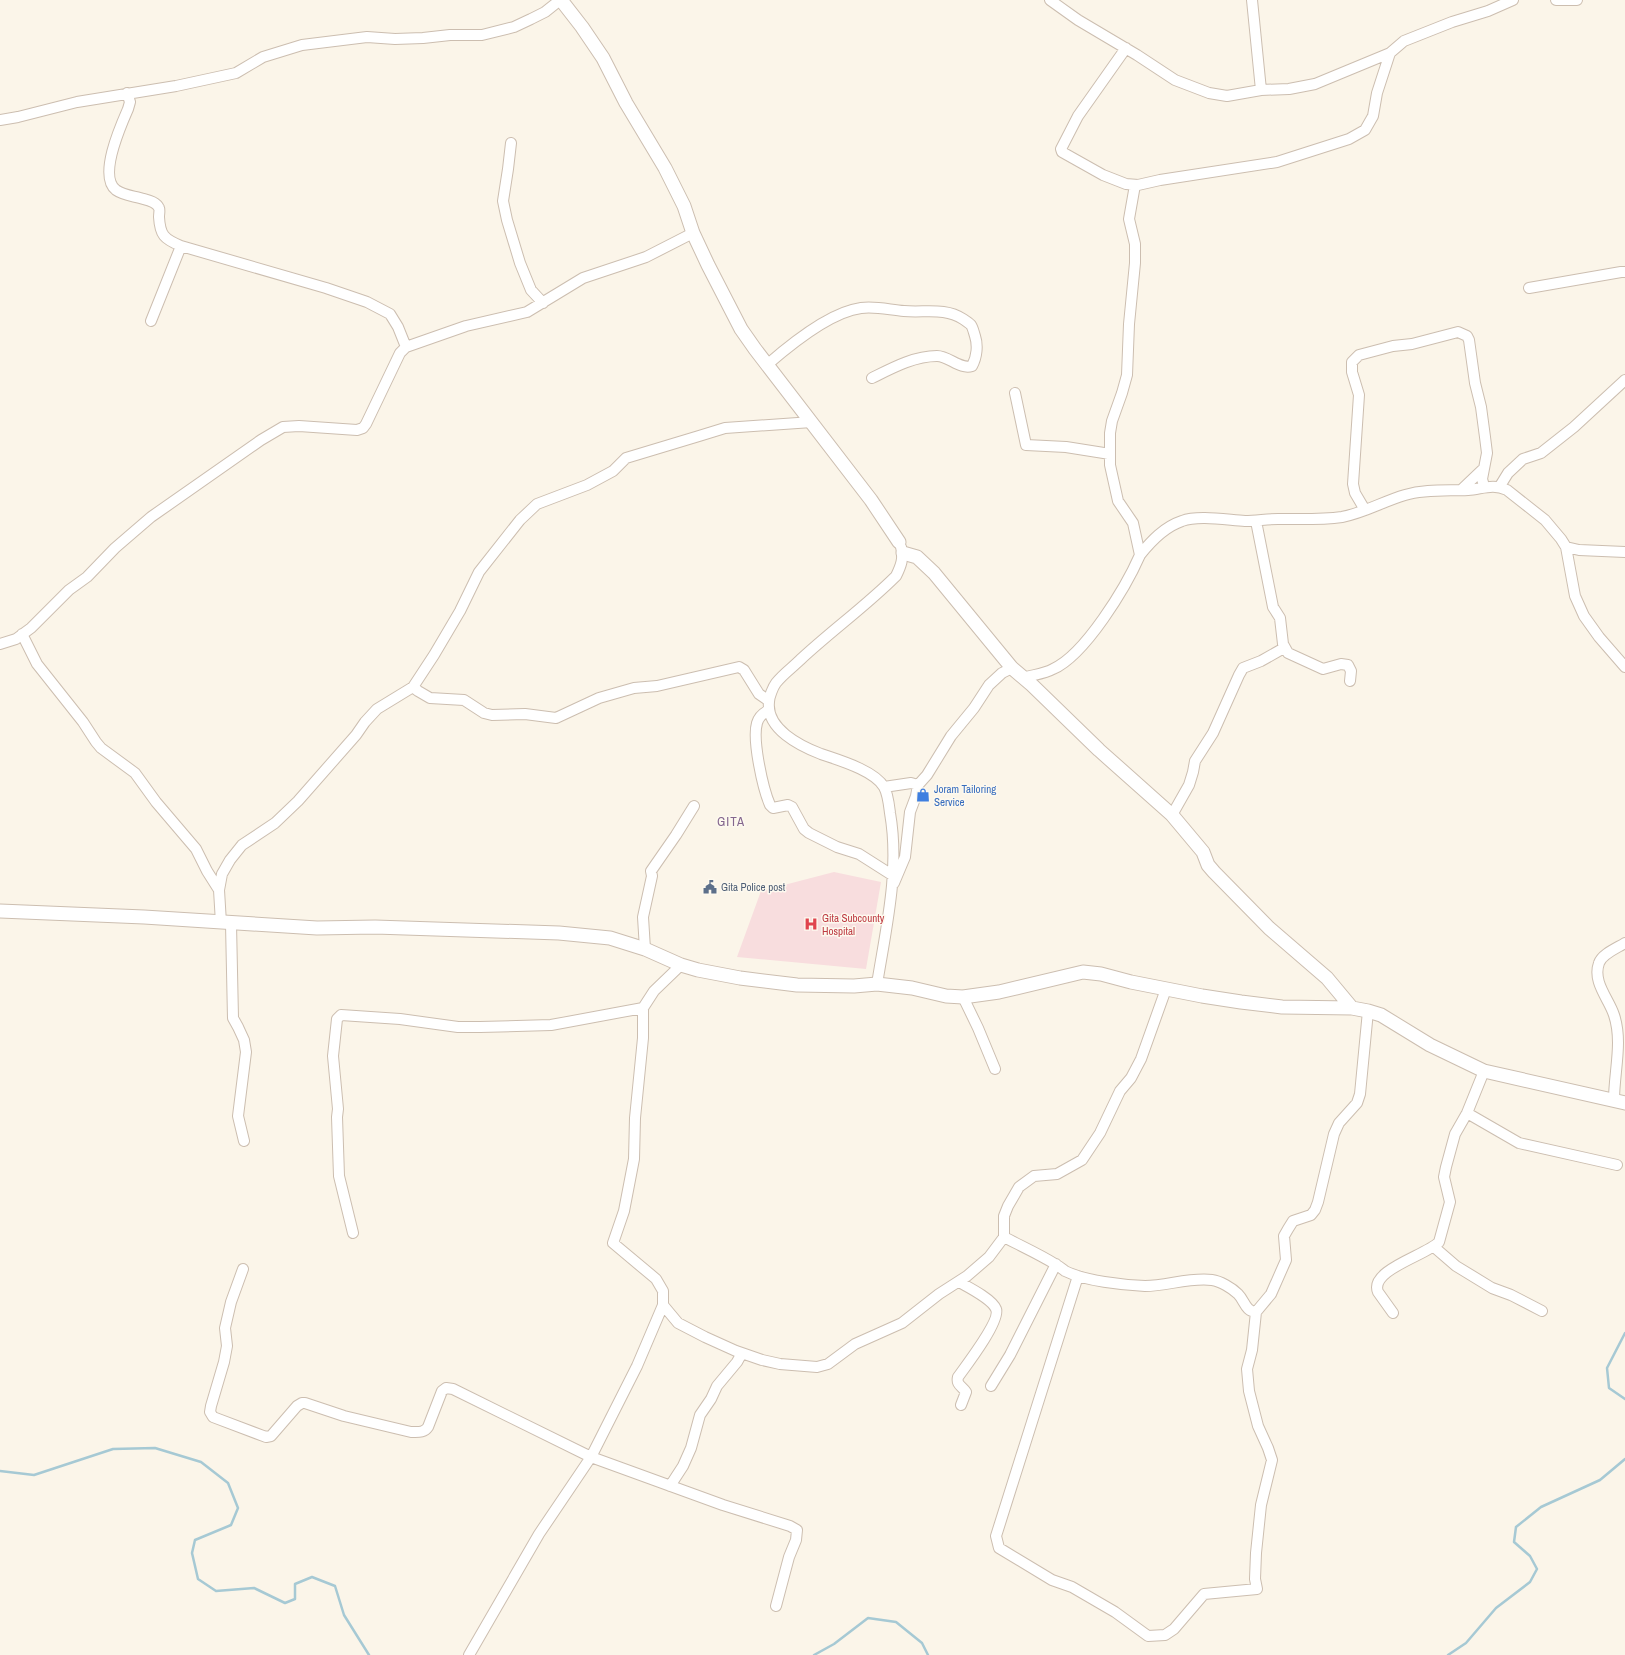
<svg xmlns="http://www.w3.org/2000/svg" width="1625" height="1655" viewBox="0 0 1625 1655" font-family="'Archivo Narrow',sans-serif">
	<rect width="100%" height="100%" fill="#fbf5e9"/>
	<path fill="#f8ddde" d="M834,872L881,882L866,969L737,957L761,891Z"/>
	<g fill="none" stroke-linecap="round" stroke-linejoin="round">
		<path stroke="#a6c9d4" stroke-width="2.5" d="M1625,1333L1607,1368L1609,1388L1625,1399
			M0,1471L34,1475L113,1449L155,1448L201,1462L228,1483L238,1508L231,1525L195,1540L192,1553L198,1579L216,1591L254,1588L285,1603L295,1599V1584L312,1577L335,1586L344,1615L369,1655
			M814,1655L834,1644L868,1618L896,1622L922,1643L928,1655
			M1448,1655L1466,1643L1496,1608L1530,1582L1537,1569L1530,1556L1514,1542L1516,1527L1541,1507L1600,1480L1625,1459"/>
		<g stroke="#ccbeb0" stroke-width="12">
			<path id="minor" d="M1050,0L1078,20L1137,55L1175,80L1209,93L1227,96L1261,90L1289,89L1315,84L1390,53L1404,41L1452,22L1488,11L1513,0
				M1252,0L1261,90
				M1556,0H1577
				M1126,48L1078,116L1061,149L1062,152L1103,175L1126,184L1138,185L1160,180L1277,162L1349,139L1365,130L1373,116L1377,93L1390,53
				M127,93L130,102L128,109C121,125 98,176 116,190C123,195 133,196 140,198C146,200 156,201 159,208C160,210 159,214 159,217C160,235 164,239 181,246L151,321
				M0,120L18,117L77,102L176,86L236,73L263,57L302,45L367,37L395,39L423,38L450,35H482L514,27L531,19L545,12L560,0
				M511,143L508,169L503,201L507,220L520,263L531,290L543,303
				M1135,185L1129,219L1135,244V263L1129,324L1127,375L1122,393L1112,421L1110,433V465L1118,501L1133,523L1140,555
				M181,246L326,288L367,302L390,314L398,327L406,347
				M1529,288L1621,272H1625
				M768,364C791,344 830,312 861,308C876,306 890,310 904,311C924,313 945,307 963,319C966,321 969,323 971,325C973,328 974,333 975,336C978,345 977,357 972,366C960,370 949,356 937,356C914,356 892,368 872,378
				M1015,393L1026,445L1066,447L1110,454
				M1500,486L1508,473L1523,459L1541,453L1574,427L1625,380
				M1461,490L1482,470
				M1365,510L1355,493L1353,484L1359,395L1352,372V362L1359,355L1393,346L1412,344L1458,332L1467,336L1469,340L1475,383L1481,407L1485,437L1487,453L1482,479L1484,486
				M1256,521L1273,607L1280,618L1283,644L1288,653L1323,669L1341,664L1348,665L1351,671L1350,681
				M1566,547L1579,550L1625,552
				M22,634L37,664L83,722L96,742L101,748L135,773L156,802L196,849L207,871L219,890
				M0,644L16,639L31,628L69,590L87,577L115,548L151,517L261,440L283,427L299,426L357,430L363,428L366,424L400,353L406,347L466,326L527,312L583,278L646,257L693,233
				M1023,678C1032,675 1044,674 1053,669C1085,655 1126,587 1140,555C1151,541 1164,527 1182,521C1198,515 1227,520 1245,521C1256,521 1267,519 1278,519C1299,519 1321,520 1342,517C1364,513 1384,501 1405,495C1426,489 1447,491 1468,490C1482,489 1493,483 1507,490L1545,520L1561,539L1566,547L1575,596L1584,616L1599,637L1625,667
				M413,687L418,691L430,698L464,700L484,713L492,715L525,714L556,718L599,698L634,688L657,686L739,667L744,670L759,694L769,701
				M769,710C763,713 759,716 757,723C752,740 763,789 770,805L773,808L788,805L792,807L804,829L809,833L837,847L859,854L892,875
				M884,787L911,783L918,785
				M1172,815L1189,785L1193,772L1195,761L1213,733L1239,675L1243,668L1261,661L1284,648
				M894,883L905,857L910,812L916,796L918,785L927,775L951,736L974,708L989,685L1002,673L1012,668
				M221,923L219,890L222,874L230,860L242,845L275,823L298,801L356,735L365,722L377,709L413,687L434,655L460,611L479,572L520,520L537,504L587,485L613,471L626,458L699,436L725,428L812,422
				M231,924L233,1018L238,1027L244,1040L246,1052L238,1116L244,1141
				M645,949L643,917L652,876L651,871L676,835L694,806
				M877,984C886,928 900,870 890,813C889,805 888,794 884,787C874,770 838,760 821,754C800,746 766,729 769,702C769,697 773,687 776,683C783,674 793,667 800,660C831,631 866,606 896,576C901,566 904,558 901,547
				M963,997L978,1028L995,1069
				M1614,1100C1614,1072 1623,1042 1614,1015C1609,999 1592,982 1599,963C1602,954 1617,948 1625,943
				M1467,1113L1519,1143L1617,1165
				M353,1233L339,1176L337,1117L338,1109L333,1056L337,1019L341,1015L400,1019L458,1027H480L551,1025L643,1008
				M1004,1237C1021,1246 1039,1254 1055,1264C1059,1266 1062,1269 1065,1271C1085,1281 1123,1285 1145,1286C1167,1286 1190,1277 1212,1280C1220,1281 1232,1288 1238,1294C1245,1301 1245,1311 1256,1312
				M1434,1247L1456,1266L1492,1288L1511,1295L1542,1311
				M243,1269L231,1302L225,1328L227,1346L224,1362L211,1406L210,1412L213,1417L266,1437L271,1436L297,1406L302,1403H305L344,1416L411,1432C418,1432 424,1433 428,1427L442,1391L446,1388L453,1389L591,1457L723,1505L790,1526L797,1530L796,1540L789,1557L776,1606
				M1078,1276L996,1536L999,1548L1052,1580L1072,1587L1115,1612L1148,1636L1165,1635L1174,1629L1204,1594L1257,1589L1255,1579L1256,1553L1261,1505L1272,1460L1268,1448L1258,1426L1249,1391L1247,1369L1252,1350L1256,1312L1271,1294L1286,1260L1284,1236L1288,1229L1293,1221L1311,1215L1315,1210L1318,1202L1334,1134L1339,1123L1357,1103L1360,1094L1368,1011
				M959,1282C968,1287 992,1299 996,1309C1001,1320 966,1366 958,1377C956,1385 962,1386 966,1392L961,1405
				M663,1305L678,1323L705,1337L736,1351L762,1360L780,1364L817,1367L828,1364L855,1344L902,1323L939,1294L967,1276L989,1257L1004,1237V1216L1008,1206L1019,1187L1034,1176L1057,1174L1082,1160L1100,1133L1120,1091L1131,1078L1141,1059L1166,989
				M1393,1313L1378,1292C1369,1270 1427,1255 1439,1242L1450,1202L1444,1177L1446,1167L1455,1134L1467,1113L1484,1071
				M991,1386L1010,1355L1056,1264
				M670,1486L683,1466L691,1448L700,1415L711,1399L717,1386L737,1362L742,1353
				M469,1655L539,1534L591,1457L637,1366L663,1305V1291L656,1279L613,1243L624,1211L634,1159L635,1118L643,1038V1008L654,991L681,965"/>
		</g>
		<g stroke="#ccbeb0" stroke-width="15">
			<path id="tertiary" d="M561,0L582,27L603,58L626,103L665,168L684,206L693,233L708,265L741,329L755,349L871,500L899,542
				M903,553L917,557L934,573L1012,668L1032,685L1099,750L1172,815L1203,852L1208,865L1214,872L1269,928L1327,978L1352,1008
				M0,911L144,917L317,928L375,927L559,933L610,938L645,949L681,965L698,970L740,978L797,985L854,986L877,984L912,988L946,996L963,997L999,992L1083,972L1101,974L1131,982L1202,996L1241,1002L1282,1007L1352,1008L1368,1011L1381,1015L1430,1045L1484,1071L1625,1103"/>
		</g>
		<use href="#minor" stroke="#fff" stroke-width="10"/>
		<use href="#tertiary" stroke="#fff" stroke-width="13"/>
	</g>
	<defs>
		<g id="shop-bare" transform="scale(1.08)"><path d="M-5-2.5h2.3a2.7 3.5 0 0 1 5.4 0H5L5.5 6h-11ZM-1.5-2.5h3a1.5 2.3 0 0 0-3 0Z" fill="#3f7fe0" stroke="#fdf9ef" stroke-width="2.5" paint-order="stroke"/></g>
		<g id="civic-bare" transform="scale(1.08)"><path d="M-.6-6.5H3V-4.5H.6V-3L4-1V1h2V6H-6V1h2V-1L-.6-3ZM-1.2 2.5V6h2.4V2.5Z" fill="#5c6f8a" stroke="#fdf9ef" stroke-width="2.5" paint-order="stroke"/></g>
		<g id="hospital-bare" transform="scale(1.08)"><path d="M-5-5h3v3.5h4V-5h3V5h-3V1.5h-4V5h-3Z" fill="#e0444e" stroke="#fdf9ef" stroke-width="2.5" paint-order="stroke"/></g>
	</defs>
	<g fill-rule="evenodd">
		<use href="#shop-bare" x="923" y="795"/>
		<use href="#civic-bare" x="710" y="887"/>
		<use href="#hospital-bare" x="811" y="924"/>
	</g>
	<g text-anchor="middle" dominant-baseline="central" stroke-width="3" stroke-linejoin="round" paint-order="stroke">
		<g font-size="11" fill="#366cbe" stroke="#fdf9ef" text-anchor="start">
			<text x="934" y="789">Joram Tailoring<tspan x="934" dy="13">Service</tspan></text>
		</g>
		<g font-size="11" fill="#4e5e75" stroke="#fdf9ef" text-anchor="start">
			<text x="721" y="887">Gita Police post</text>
		</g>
		<g font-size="11" fill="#be3a42" stroke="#fdf9ef" text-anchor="start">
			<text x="822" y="918">Gita Subcounty<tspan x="822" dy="13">Hospital</tspan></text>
		</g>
		<g font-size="13" letter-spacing="1" fill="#84668e" stroke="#fdf9ef">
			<text x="731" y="821">GITA</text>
		</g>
	</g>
</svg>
